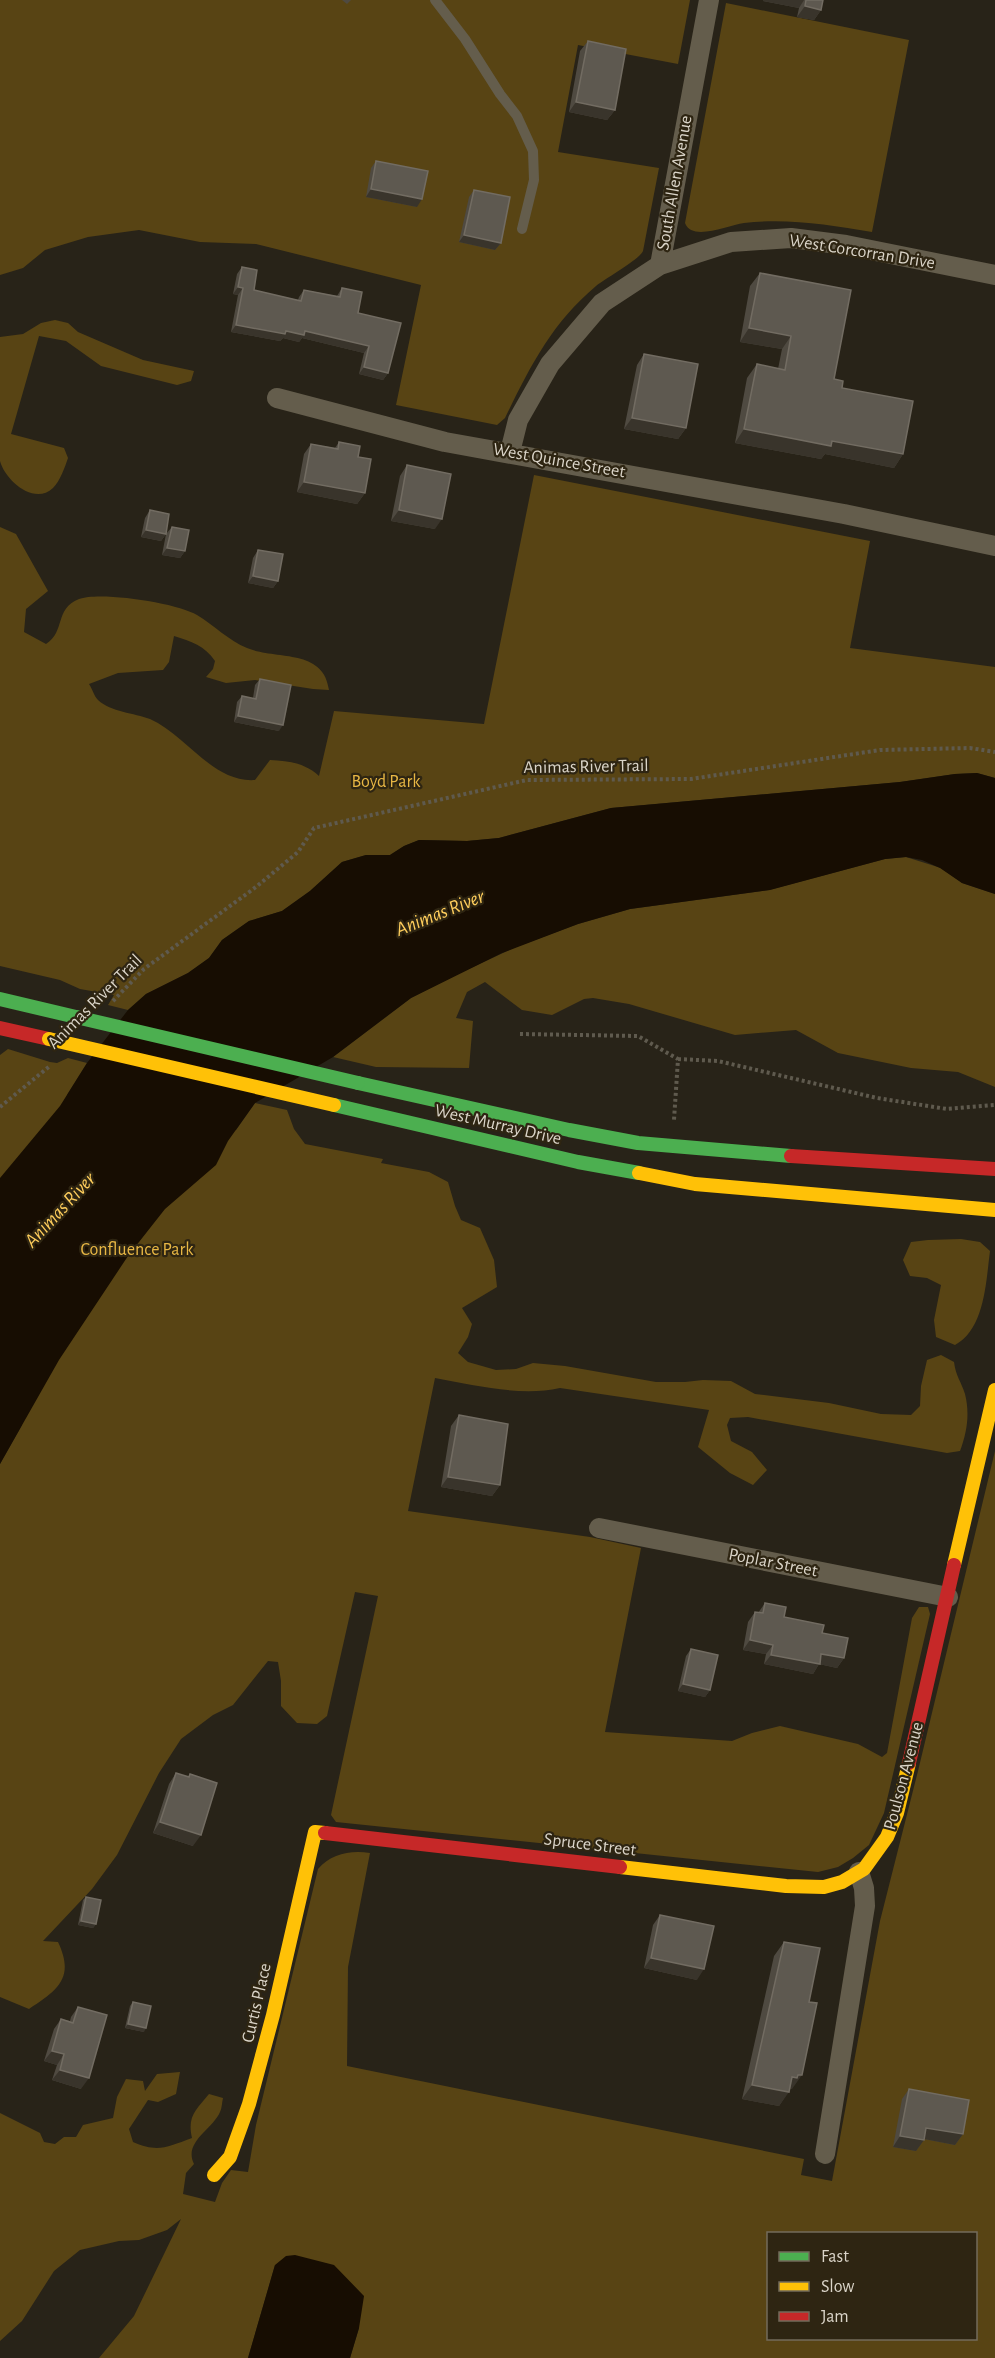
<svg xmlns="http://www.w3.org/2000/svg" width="995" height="2358" viewBox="0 0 995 2358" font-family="'Alegreya Sans',sans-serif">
	<rect width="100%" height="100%" fill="#282318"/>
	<path fill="#584414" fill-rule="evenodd" d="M0,0H690L678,64L578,45L558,152L659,168L643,251C640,259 606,278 596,286C551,324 530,367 505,418L497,425L396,405L421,285L256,244L200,242L139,230L88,237L45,250L23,268L0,275Z
		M726,3L909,40L872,232C829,225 788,218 744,223C728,225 692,242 685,223Z
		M55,320L68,323L78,332L143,360L194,371L191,381L177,385L101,366L66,341L39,336L11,434L64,448L68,458C65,467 60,481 53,488C34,506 5,480 0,461V337L23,334L41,323Z
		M534,475L870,541L850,648L995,667V778L977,773L955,774L900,782L611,808L499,838L467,841L419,840L404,846L390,855H366L342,862L310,891L282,911L249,921L222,940L209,958L188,973L146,994L128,1010L108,1005L114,995L80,989L60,980L0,966V527L16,534L48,591L26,609L24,632L46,644C66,631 54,609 79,599C100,591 178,603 197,615C214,625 229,641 247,648C276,660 324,648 329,690L313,689L255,680L226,683L206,677L213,669L215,661C205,646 191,641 174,636L169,662L163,670L118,673L89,684C92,688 94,696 98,700C111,712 134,713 150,719C186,735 213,783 255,780L270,760C289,761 305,763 319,776L334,711L484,724Z
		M906,857L941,868L962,883L995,894V1087L958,1072L911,1068L838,1053L796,1030L735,1035L629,1004L593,998L584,999L552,1015L522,1010L485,982L467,992L456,1018L473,1021L469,1068L376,1067L333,1057L411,998L460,973L516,947L578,924L630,909L769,890L885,859Z
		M8,1049L50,1062L57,1063L68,1058L87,1063L67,1095L236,1130L255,1103L287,1110L294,1129L305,1144L383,1159L381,1163L429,1172L448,1182L455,1206L461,1220L480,1228L494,1260L497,1287L462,1308L472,1324L468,1337L458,1353L468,1362L496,1370L516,1369L533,1363L565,1366L656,1382H685L703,1380L731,1381L755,1394L829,1403L881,1414L911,1415L920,1406L921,1386L927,1360L941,1355L954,1362C956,1377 961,1381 965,1394C970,1414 967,1432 960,1451L947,1453L748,1417L730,1418L727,1425L731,1441L752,1452L767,1470L753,1485L730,1473L698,1447L709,1410L560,1388C520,1397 475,1385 435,1378L408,1511L590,1537L641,1548L605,1732L732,1741L752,1733L780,1726L858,1744L882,1757L887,1753L912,1618L919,1607H928L930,1614L884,1813L869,1845L853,1858L838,1867L818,1872L336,1822L331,1815L378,1596L355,1592L327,1716L317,1724L297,1723L281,1706V1681L278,1662L268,1661L233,1705L213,1715L181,1739L159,1773L117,1855L92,1889L43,1941L58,1942C75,1978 58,1990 29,2009L0,1997V1464L22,1425L0,1431V1055Z
		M961,1239L980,1242L990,1251C986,1281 985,1329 955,1345L936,1337L934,1320L941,1285L927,1278L910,1276L903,1260L911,1242L928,1240Z
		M995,1451V2358H350L359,2328L275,2265L248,2358H99L134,2316L181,2219L167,2230L139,2240L119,2241L80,2250L54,2271L22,2321L0,2341V2113L40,2133L44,2142L55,2144L64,2137H76L83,2125L113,2118L117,2097L126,2079L143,2081L145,2091L157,2074L180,2072L176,2094L158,2102L148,2100L129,2129L133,2142C158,2153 167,2147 192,2138C187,2116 196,2110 209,2094L223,2098C222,2102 222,2108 220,2112C213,2129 183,2142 194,2164L186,2173L183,2194L215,2202L222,2183L231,2170L248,2172L256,2125L318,1869C331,1854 350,1850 370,1853L348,1967L347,2066L804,2159L801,2175L832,2181L880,1921L918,1771ZM768,2234H976V2338H768Z"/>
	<path fill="#170d02" d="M977,773L995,778V894L962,883L940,868L922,860L906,857L885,859L770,890L630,909L578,924L502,953L411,998L333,1057L255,1103L228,1141L216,1165L165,1209L128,1256L59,1360L0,1464V1178L60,1106L87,1063L128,1010L146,994L188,973L209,958L222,940L249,921L282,911L310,891L342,862L366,855H390L404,846L419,840L467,841L499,838L611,808L900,782L955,774Z
		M295,2255L334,2265L364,2296L359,2328L350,2358H248L275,2265L286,2256Z"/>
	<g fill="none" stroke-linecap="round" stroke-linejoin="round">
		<path stroke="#5f5a4e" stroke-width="4" stroke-dasharray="3 3" stroke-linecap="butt" d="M113,1001L144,969L256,887L298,852L314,828L527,780L691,779L880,750L970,748L995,752
			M520,1034L638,1036L678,1059L674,1120
			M678,1059L718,1061L877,1098L947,1109L995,1105
			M0,1107L51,1065"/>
		<path stroke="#645d4c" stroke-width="10" d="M435,0L465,39L500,94L517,116L533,151L534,180L522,229"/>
		<path stroke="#645d4c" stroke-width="20" d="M660,265L731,242L791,238L846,245L995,275
			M277,398L445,442L844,514L995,546
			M510,452L518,420L550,364L602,303L660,265L709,0
			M599,1528L948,1597
			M825,2154L865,1906L864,1888L859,1872"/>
		<path stroke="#4caf50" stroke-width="14" d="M0,999L76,1017
			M358,1083L569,1130L638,1143L791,1156
			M334,1105L578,1162L639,1173"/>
		<path stroke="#ffc107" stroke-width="14" d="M639,1173L695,1184L995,1210
			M954,1565L995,1390
			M620,1867L786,1886L824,1887L842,1882L864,1869L887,1837L897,1813L909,1763
			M214,2175L230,2157L249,2104L273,2015L315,1832L325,1833"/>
		<path stroke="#c62828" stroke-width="14" d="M0,1028L49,1039
			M791,1156L995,1169
			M909,1763L954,1565
			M325,1833L620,1867"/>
		<path stroke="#4caf50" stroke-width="14" d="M76,1017L358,1083"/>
		<path stroke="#ffc107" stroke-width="14" d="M49,1039L334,1105"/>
	</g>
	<path fill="#4f4a41" d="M342,0H351L347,4Z
		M764,0H823L821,10L814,20L797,17L799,8L763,1Z
		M588,41L615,110L607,120L569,112L580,51Z
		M376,161L417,207L366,197L371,168Z
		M474,190L501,243L495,250L459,242L469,197Z
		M242,267L254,290L298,300L299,297L304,290L337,296L342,288L358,313L388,373L383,380L359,374L364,353L302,338L299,342L283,338L280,341L231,332L238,295L233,294L237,274Z
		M760,273L834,379L903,454L894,468L825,454L821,459L735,443L747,378L757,364L778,369L782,349L740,342L750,286Z
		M644,354L686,428L678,439L624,429L637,365Z
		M339,442L358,457L365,493L357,504L297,492L304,454L311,444L335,448Z
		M407,465L435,529L391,521L400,476Z
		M150,510L166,534L161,541L141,537L145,518Z
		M172,527L185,551L180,558L162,555L166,534Z
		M258,550L278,581L273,588L248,583L253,558Z
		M260,679L279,731L234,722L237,702L242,696L253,698L255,685Z
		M459,1415L500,1485L492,1496L441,1487L451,1426Z
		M765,1603L784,1617L822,1633L844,1658L837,1668L819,1664L813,1674L764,1664L766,1654L743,1650L748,1622L755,1612L758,1613Z
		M691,1649L710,1690L705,1697L678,1691L686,1656Z
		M176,1773L188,1777L190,1774L193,1846L153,1833L169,1784Z
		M86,1897L96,1924L93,1928L78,1925L83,1900Z
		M660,1915L697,1980L644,1968L653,1925Z
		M784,1942L809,2002L792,2089H790L779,2106L742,2099L774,1956Z
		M133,2002L144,2032L125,2028L130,2006Z
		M78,2007L81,2089L52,2080L57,2065L44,2061L54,2029L61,2019L70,2021L71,2017Z
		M909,2089L963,2134L955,2145L924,2139L916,2151L893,2147L902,2099Z"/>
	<path fill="#39342b" d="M764,0H804L799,8L763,1Z
		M805,6L821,10L814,20L797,17Z
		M576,102L615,110L607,120L569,112Z
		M371,189L422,199L417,207L366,197Z
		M464,235L501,243L495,250L459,242Z
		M238,287L243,288L238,295L233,294Z
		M236,325L286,331H305L369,346L364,353L302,338L299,342L283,338L280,341L231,332Z
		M749,328L791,336L782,349L740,342Z
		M364,367L388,373L383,380L359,374Z
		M632,418L686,428L678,439L624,429Z
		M744,429L832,441L903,454L894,468L825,454L821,459L735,443Z
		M304,482L365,493L357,504L297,492Z
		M399,510L442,519L435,529L391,521Z
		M146,530L166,534L161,541L141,537Z
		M167,548L185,551L180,558L162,555Z
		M253,576L278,581L273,588L248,583Z
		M238,716L283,725L279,731L234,722Z
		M448,1477L500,1485L492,1496L441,1487Z
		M750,1640L773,1645L766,1654L743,1650Z
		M821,1654L844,1658L837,1668L819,1664L813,1674L764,1664L771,1655Z
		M683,1684L710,1690L705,1697L678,1691Z
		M160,1822L201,1835L193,1846L153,1833Z
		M81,1921L96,1924L93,1928L78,1925Z
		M651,1958L704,1969L697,1980L644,1968Z
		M128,2024L146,2028L144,2032L125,2028Z
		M52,2051L64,2054L57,2065L44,2061Z
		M60,2070L89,2078L81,2089L52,2080Z
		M798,2075H802L792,2089H790L789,2092L779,2106L742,2099L752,2085L792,2077Z
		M926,2128L963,2134L955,2145L919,2138Z
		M900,2136L924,2140L916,2151L893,2147Z"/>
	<path fill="#5e5950" stroke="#726c62" stroke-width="1.5" d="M806,0H823L821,10L805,6Z
		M588,41L626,49L615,110L576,102Z
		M376,161L428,171L422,199L371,189Z
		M474,190L510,197L501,243L464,235Z
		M242,267L257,270L254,290L301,301L304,290L340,297L342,288L362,292L358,313L401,323L388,373L364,367L369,346L305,331L304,335L286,331L285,334L236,325L243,288L238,287Z
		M760,273L851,290L834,379L843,381L842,388L913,401L903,454L832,441L831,446L744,429L757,364L785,370L791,336L749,328Z
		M644,354L698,364L686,428L632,418Z
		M339,442L360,446L358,457L371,459L365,493L304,482L311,444L338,449Z
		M407,465L451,474L442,519L399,510Z
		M150,510L169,514L166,534L146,530Z
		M172,527L189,530L185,551L167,548Z
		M258,550L283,554L278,581L253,576Z
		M260,679L291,685L283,725L238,716L242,696L256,699Z
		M459,1415L508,1424L500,1485L448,1477Z
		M765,1603L786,1607L784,1617L824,1625L822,1633L848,1638L844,1658L821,1654L820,1664L771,1655L773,1645L750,1640L755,1612L763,1613Z
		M691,1649L718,1655L710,1690L683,1684Z
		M176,1773L189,1777L190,1774L217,1783L201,1835L160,1822Z
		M86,1897L101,1900L96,1924L81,1921Z
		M660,1915L714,1926L704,1969L651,1958Z
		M784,1942L820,1948L809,2002L817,2003L802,2075H798L797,2078L792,2077L789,2092L752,2085Z
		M133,2002L151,2006L146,2028L128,2024Z
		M78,2007L107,2015L89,2078L60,2070L64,2054L52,2051L61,2019L73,2023Z
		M909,2089L969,2100L963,2134L926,2128L924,2140L900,2136Z"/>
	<g text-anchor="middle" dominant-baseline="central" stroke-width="4.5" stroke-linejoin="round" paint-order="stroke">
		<g font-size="18" fill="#dad4c8" stroke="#2e2512">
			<text transform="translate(675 183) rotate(-80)">South Allen Avenue</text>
			<text transform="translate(862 252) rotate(9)">West Corcorran Drive</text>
			<text transform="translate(559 461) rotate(10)">West Quince Street</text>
			<text transform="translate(586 767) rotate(-1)">Animas River Trail</text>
			<text transform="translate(95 1002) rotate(-45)">Animas River Trail</text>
			<text transform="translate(498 1125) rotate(13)">West Murray Drive</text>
			<text transform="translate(773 1563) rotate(11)">Poplar Street</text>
			<text transform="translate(904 1776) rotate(-75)">Poulson Avenue</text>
			<text transform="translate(590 1845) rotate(7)">Spruce Street</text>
			<text transform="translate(257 2003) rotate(-77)">Curtis Place</text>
		</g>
		<g font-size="18" fill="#e8b744" stroke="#2e2512">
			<text x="386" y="782">Boyd Park</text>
			<text x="137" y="1250">Confluence Park</text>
		</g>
		<g font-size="20" font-style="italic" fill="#fecd5c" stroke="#2e2512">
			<text transform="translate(440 913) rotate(-22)">Animas River</text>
			<text transform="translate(60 1210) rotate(-47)">Animas River</text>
		</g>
	</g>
	<rect x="767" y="2232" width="210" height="108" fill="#2e2512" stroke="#736b5b" stroke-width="1.5"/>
	<rect x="779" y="2252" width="30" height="9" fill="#4caf50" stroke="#736b5b" stroke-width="1.5"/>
	<text x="821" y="2262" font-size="18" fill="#dad4c8">Fast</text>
	<rect x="779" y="2282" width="30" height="9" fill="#ffc107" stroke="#736b5b" stroke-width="1.5"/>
	<text x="821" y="2292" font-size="18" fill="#dad4c8">Slow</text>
	<rect x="779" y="2312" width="30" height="9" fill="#c62828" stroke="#736b5b" stroke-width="1.5"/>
	<text x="821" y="2322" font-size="18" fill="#dad4c8">Jam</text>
</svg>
